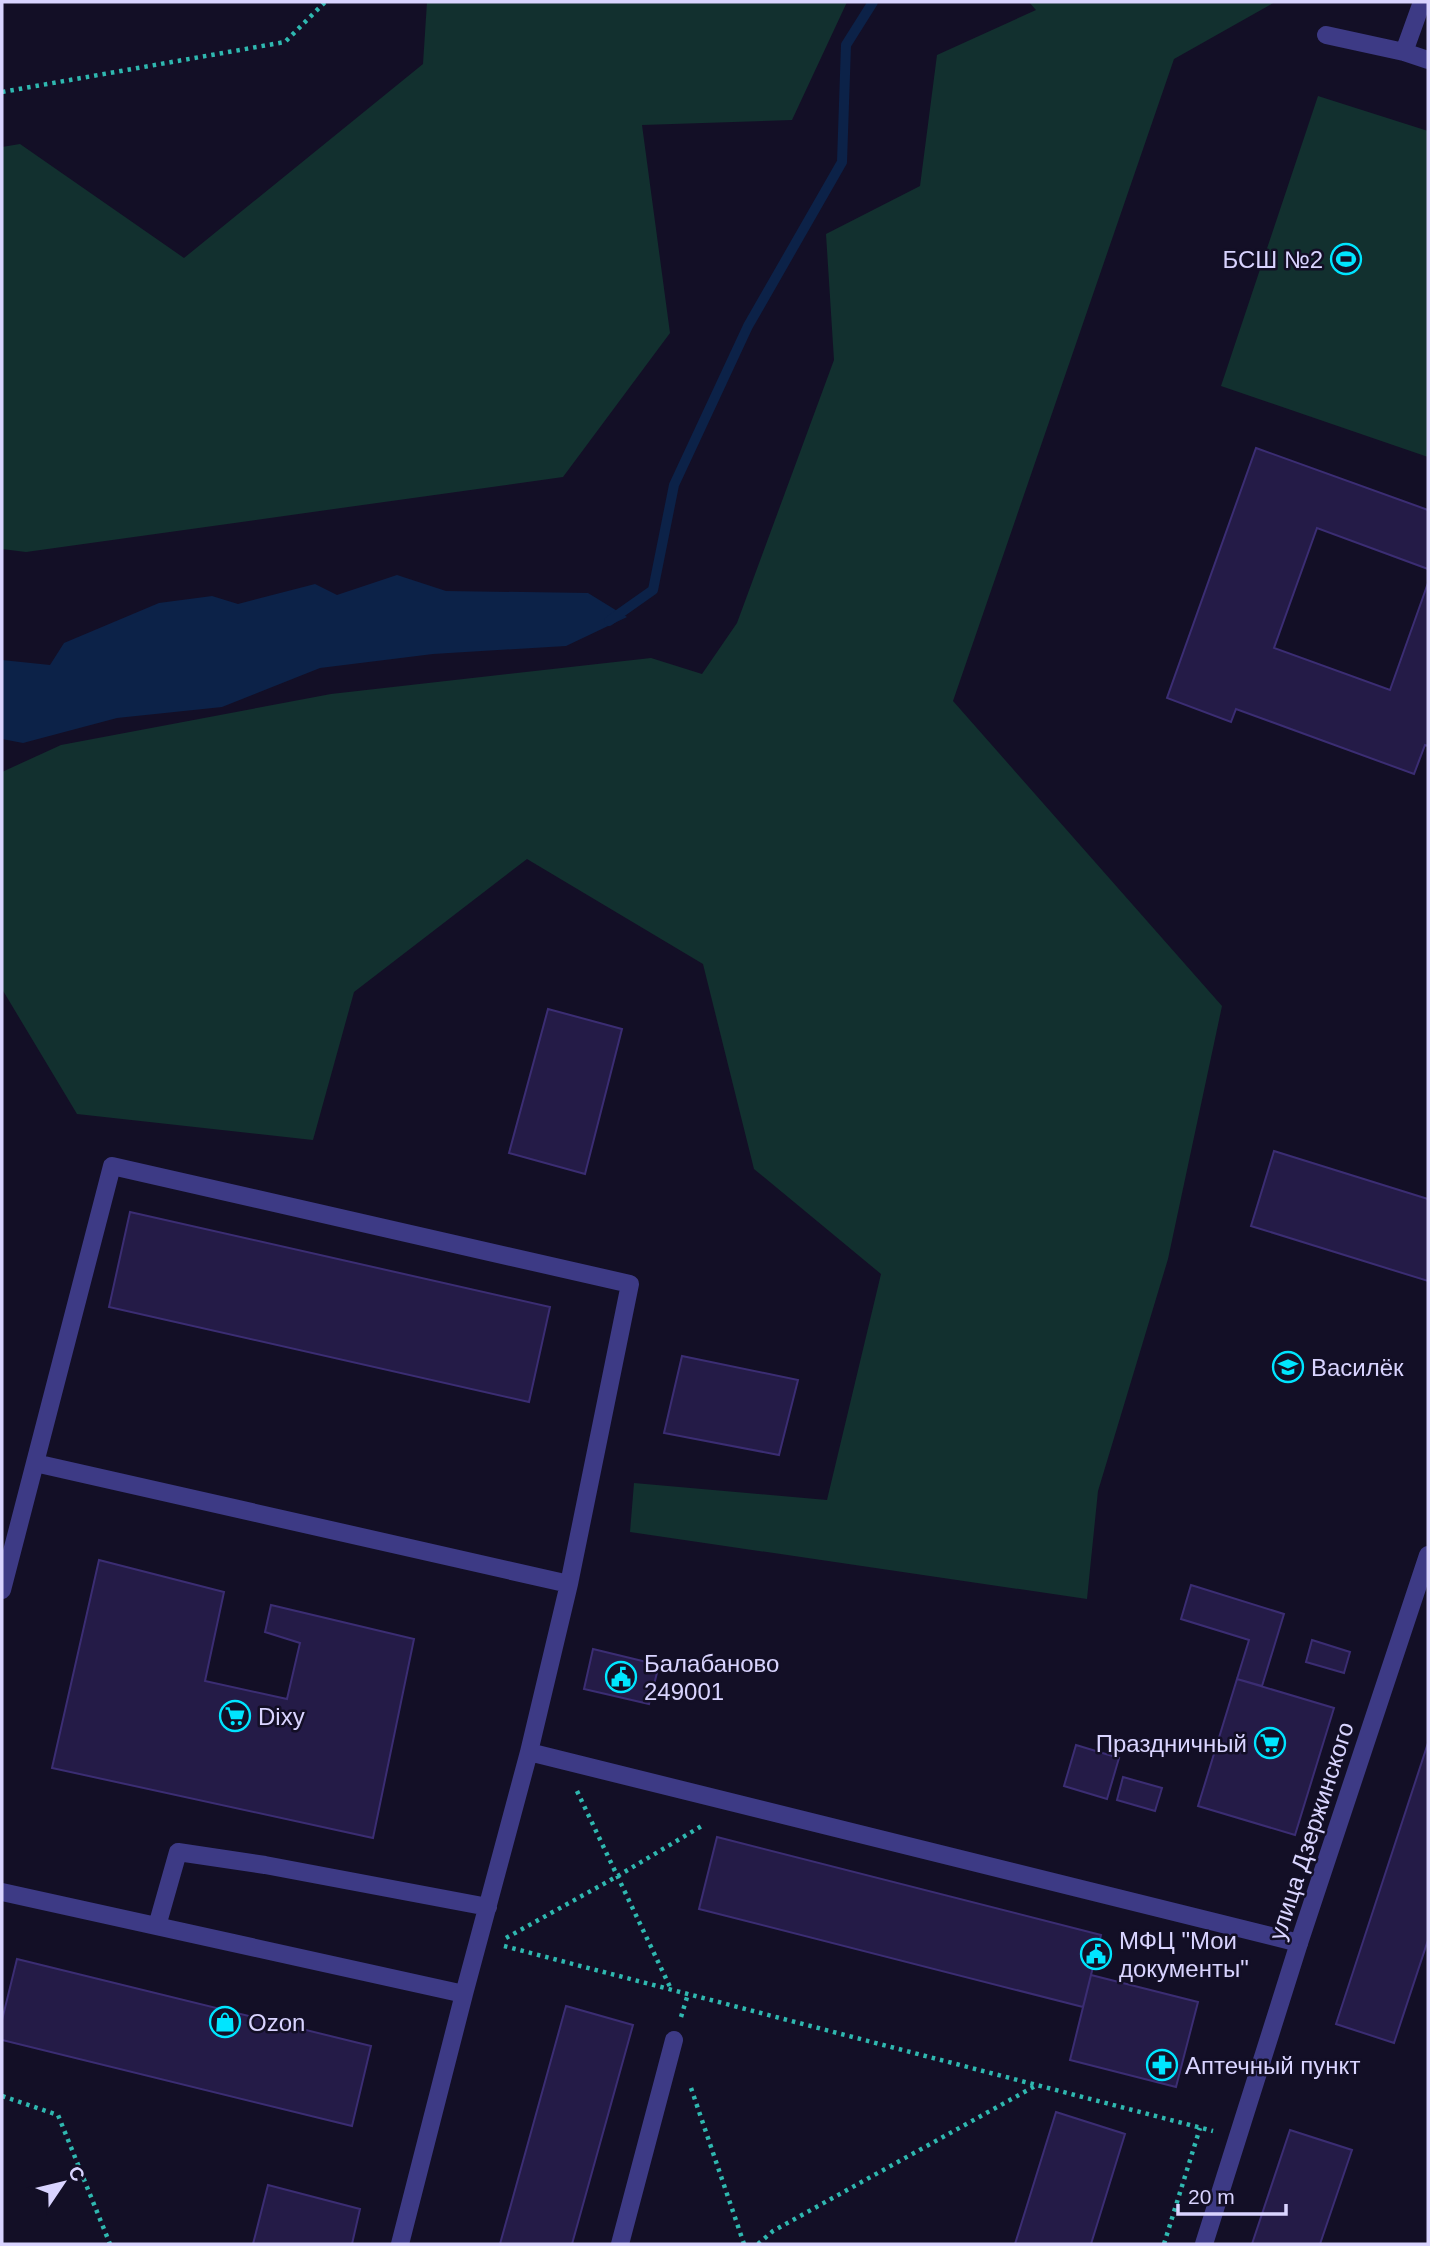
<svg xmlns="http://www.w3.org/2000/svg" width="1430" height="2246" viewBox="0 0 1430 2246" font-family="Arial,sans-serif">
	<rect width="100%" height="100%" fill="#130f26"/>
	<path fill="#12302f" d="M427,2H847L792,120L642,125L670,333L563,477L26,552L2,549V147L20,144L184,258L423,64Z
		M1029,2H1275L1174,59L953,701L1222,1006L1168,1259L1098,1491L1087,1599L630,1532L634,1483L827,1500L881,1274L754,1169L703,964L527,859L354,992L313,1140L77,1114L2,989V772L61,745L331,694L651,658L702,674L737,623L834,360L826,234L920,186L937,55L1036,10Z
		M1318,96L1428,131V457L1221,386Z"/>
	<path fill="#0c2248" d="M397,575L446,591L588,593L627,617L566,646L433,654L320,668L222,707L117,718L23,743L2,739V660L50,665L64,643L159,603L212,596L238,604L315,584L337,595Z"/>
	<g fill="none" stroke-linecap="round" stroke-linejoin="round">
		<path stroke="#0c2248" stroke-width="10" d="M609,621L653,590L674,485L748,326L842,162L846,45L873,2"/>
	</g>
	<path fill="#241b47" stroke="#3b2d73" stroke-width="2" d="M1256,448L1428,510V569L1317,528L1274,648L1390,690L1428,583V746L1425,745L1414,774L1236,709L1231,722L1167,698Z
		M548,1009L622,1029L585,1174L509,1153Z
		M1274,1151L1428,1199V1281L1251,1226Z
		M130,1212L550,1307L529,1402L109,1307Z
		M682,1356L798,1380L779,1455L664,1433Z
		M99,1560L224,1592L205,1681L287,1699L300,1643L265,1632L271,1605L414,1639L373,1838L52,1768Z
		M1191,1585L1284,1614L1262,1686L1237,1679L1249,1640L1181,1619Z
		M1312,1640L1350,1652L1344,1673L1306,1662Z
		M593,1649L659,1665L649,1704L584,1689Z
		M1237,1679L1334,1708L1295,1835L1198,1806Z
		M1428,1743V1940L1394,2043L1336,2024Z
		M1076,1745L1119,1758L1107,1799L1064,1786Z
		M1123,1777L1162,1788L1155,1811L1117,1800Z
		M717,1837L1101,1935L1083,2007L699,1909Z
		M17,1959L371,2046L352,2126L2,2040V2020Z
		M1091,1975L1198,2002L1176,2087L1070,2060Z
		M566,2006L633,2025L572,2244H500Z
		M1056,2112L1125,2134L1091,2244H1015Z
		M1290,2130L1352,2150L1320,2244H1252Z
		M268,2185L360,2209L352,2244H253Z"/>
	<g fill="none" stroke-linecap="round" stroke-linejoin="round">
		<path stroke="#2fb8b0" stroke-width="4.5" stroke-dasharray="3.5 5" stroke-linecap="butt" d="M2,92L285,42L325,2
			M577,1791L671,1989
			M506,1938L616,1877L705,1824
			M504,1946L1213,2131
			M681,2017L688,1994
			M691,2088L744,2244
			M2,2096L58,2115L110,2244
			M758,2244L773,2231L1037,2085
			M1164,2244L1200,2128"/>
		<path stroke="#3d3a85" stroke-width="18" d="M1326,35L1404,52L1428,60
			M1404,52L1422,2
			M35,1463L569,1584
			M2,1590L112,1166L630,1284L569,1584L529,1752
			M2,1892L464,1994L529,1752L1299,1943
			M157,1926L178,1852L265,1865L488,1907
			M400,2244L464,1994
			M620,2244L674,2040"/>
		<path stroke="#3d3a85" stroke-width="18" d="M1204,2244L1299,1943L1428,1555"/>
	</g>
	<defs>
		<g id="stadium-ring" transform="scale(1.575)"><circle r="9.5" fill="#130f26" stroke="#00e5ff" stroke-width="1.5"/><path d="M0-5a6.5 5 0 1 0 0 10a6.5 5 0 1 0 0-10ZM-3.5-1.8h7v3.6h-7Z" fill="#00e5ff"/></g>
		<g id="school-ring" transform="scale(1.575)"><circle r="9.5" fill="#130f26" stroke="#00e5ff" stroke-width="1.5"/><path d="M0-5L7-2L0 1L-7-2ZM-4 1L0 2.5L4 1V4Q0 6-4 4Z" fill="#00e5ff"/></g>
		<g id="civic-ring" transform="scale(1.575)"><circle r="9.5" fill="#130f26" stroke="#00e5ff" stroke-width="1.5"/><path d="M-.6-6.5H3V-4.5H.6V-3L4-1V1h2V6H-6V1h2V-1L-.6-3ZM-1.2 2.5V6h2.4V2.5Z" fill="#00e5ff"/></g>
		<g id="supermarket-ring" transform="scale(1.575)"><circle r="9.5" fill="#130f26" stroke="#00e5ff" stroke-width="1.5"/><path d="M-6-5.5h2.5l.6 2H6L4.5 2H-2.5L-4.4-4H-6ZM-1.5 3.2a1.3 1.3 0 1 0 .1 0ZM3 3.2a1.3 1.3 0 1 0 .1 0Z" fill="#00e5ff"/></g>
		<g id="shop-ring" transform="scale(1.575)"><circle r="9.5" fill="#130f26" stroke="#00e5ff" stroke-width="1.5"/><path d="M-5-2.5h2.3a2.7 3.5 0 0 1 5.4 0H5L5.5 6h-11ZM-1.5-2.5h3a1.5 2.3 0 0 0-3 0Z" fill="#00e5ff"/></g>
		<g id="pharmacy-ring" transform="scale(1.575)"><circle r="9.5" fill="#130f26" stroke="#00e5ff" stroke-width="1.5"/><path d="M-2-6h4v4h4v4h-4v4h-4v-4h-4v-4h4Z" fill="#00e5ff"/></g>
	</defs>
	<g fill-rule="evenodd">
		<use href="#stadium-ring" x="1346" y="259"/>
		<use href="#school-ring" x="1288" y="1367"/>
		<use href="#civic-ring" x="621" y="1677"/>
		<use href="#supermarket-ring" x="235" y="1716"/>
		<use href="#supermarket-ring" x="1270" y="1743"/>
		<use href="#civic-ring" x="1096" y="1954"/>
		<use href="#shop-ring" x="225" y="2022"/>
		<use href="#pharmacy-ring" x="1162" y="2065"/>
	</g>
	<g text-anchor="middle" dominant-baseline="central" stroke-width="5" stroke-linejoin="round" paint-order="stroke">
		<g font-size="24" fill="#d9d4ff" stroke="#130f26" text-anchor="start">
			<text x="1323" y="259" text-anchor="end">БСШ №2</text>
			<text x="1311" y="1367">Василёк</text>
			<text x="644" y="1663">Балабаново<tspan x="644" dy="28">249001</tspan></text>
			<text x="258" y="1716">Dixy</text>
			<text x="1247" y="1743" text-anchor="end">Праздничный</text>
			<text x="1119" y="1940">МФЦ "Мои<tspan x="1119" dy="28">документы"</tspan></text>
			<text x="248" y="2022">Ozon</text>
			<text x="1185" y="2065">Аптечный пункт</text>
		</g>
		<g font-size="24" fill="#d9d4ff" stroke="#130f26">
			<text transform="translate(1311 1831) rotate(-72)">улица Дзержинского</text>
		</g>
	</g>
	<rect width="1430" height="2246" fill="none" stroke="#d9d4ff" stroke-width="7"/>
	<g transform="translate(63 2183) rotate(55)" stroke="#130f26" stroke-width="5" paint-order="stroke">
	<path d="M0-5L12 26L0 18L-12 26Z" fill="#d9d4ff"/>
	<text y="-10" font-size="19" font-weight="bold" text-anchor="middle" fill="#d9d4ff">С</text>
	</g>
	<path d="M1178 2204v10h108v-10" fill="none" stroke="#d9d4ff" stroke-width="3.5"/>
	<text x="1188" y="2204" font-size="21" fill="#d9d4ff" stroke="#130f26" stroke-width="5" paint-order="stroke">20 m</text>
</svg>
